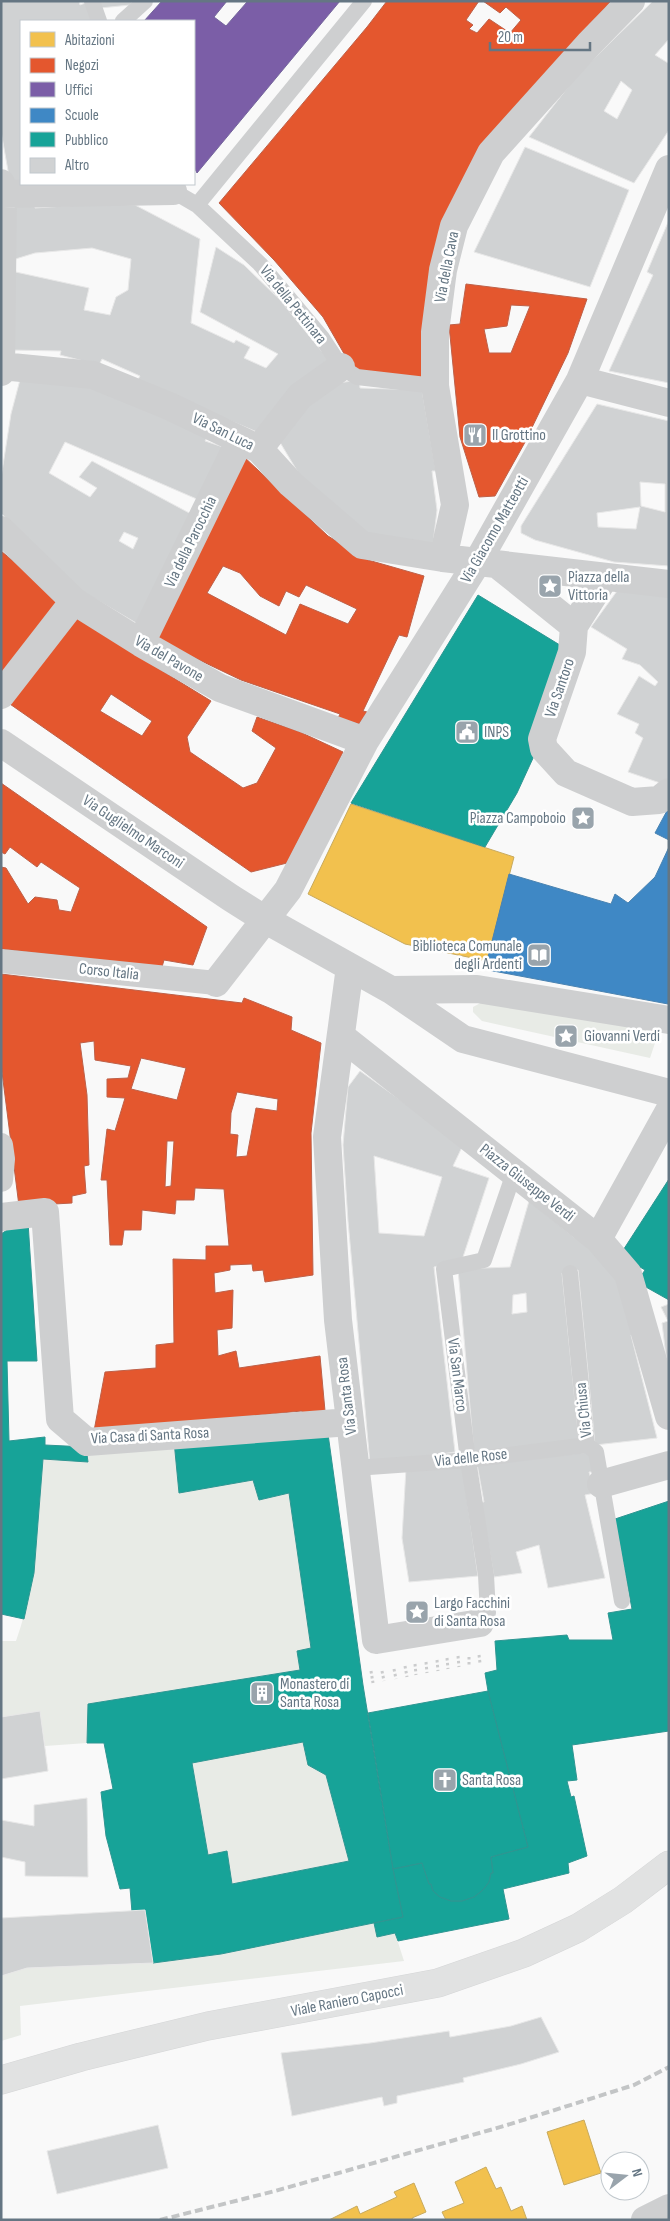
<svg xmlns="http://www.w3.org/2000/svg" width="670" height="2221" viewBox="0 0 670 2221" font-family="'Sofia Sans Condensed',sans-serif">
	<rect width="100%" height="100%" fill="#f9f9f9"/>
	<path fill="#e8ebe6" d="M486,1000L659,1031L650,1058L482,1021L473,1012V1007Z
		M174,1441L179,1493L253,1480L259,1500L289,1493L311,1648L297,1651L300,1670L88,1704L87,1743L45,1746L40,1711L1,1717V1641H16C37,1583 38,1521 43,1459L88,1461L86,1447Z
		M303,1742L308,1765L326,1775L349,1861L232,1884L227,1852L208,1855L192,1763Z
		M374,1923L377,1937L395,1933L404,1961L20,2006L21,2035L1,2041V1976L27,1968L153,1963L221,1954Z"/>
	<path fill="#f2c14e" stroke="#c8aa5e" d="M351,804L514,857L487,961L405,944L308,894Z
		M584,2120L601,2173L564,2185L547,2132Z
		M486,2167L496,2189L501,2187L511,2211L522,2206L527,2220H446L442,2212L464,2203L455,2182Z
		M414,2183L426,2212L412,2218L413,2220H329L357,2206L360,2214L397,2197L394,2192Z"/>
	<path fill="#e4572e" stroke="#be6048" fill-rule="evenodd" d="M387,1H479L466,20L473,25L469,29L477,33L489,19L510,33L521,20L506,7L500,13L483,1H611L485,145L442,220L424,380L354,371L323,317L274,260L219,203L367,27Z
		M466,284L587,299L568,353L524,444L495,496L479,497L460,437L449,325L460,324ZM511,305L530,306L511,353H489L484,329L507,326Z
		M241,454L328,536L368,560L424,576L407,637L399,635L363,711L367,712L359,724L338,718L340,714L241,680L149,636ZM223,566L240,573L260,596L279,606L286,591L299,597L306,585L357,609L348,624L300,604L286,635L207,593Z
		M1,551L23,569L67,601L1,680Z
		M73,616L211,701L187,737L190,752L243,788L257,783L276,748L252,731L257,717L300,732L343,752L287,863L251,872L7,702ZM111,694L152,721L142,736L100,711Z
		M1,783L207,927L193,965L164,960L162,967L1,949V867L6,868L28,904L35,897L57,900L59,910L71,912L80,888L41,862L37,867L10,847L5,854L1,852Z
		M1,974L242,1003L244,998L292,1017L291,1030L321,1043L311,1133L313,1275L265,1282L263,1270L253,1271L252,1264L230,1265V1270L214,1273L215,1293L233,1290L232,1328L217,1330L218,1356L236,1351L239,1368L320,1356L325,1411L302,1415V1411L94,1431L105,1372L156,1368V1345L174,1343L173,1259L206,1260V1246H229L224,1189L195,1188L194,1200H176L175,1214L142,1210L141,1230H124L122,1245H110L107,1180H101L107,1129L115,1131L125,1098L107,1097V1079L128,1078L131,1066L95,1060L94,1041L80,1043L87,1095L89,1165L84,1166L86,1193L72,1196V1203L19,1206L1,1064ZM141,1058L186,1068L177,1100L131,1089ZM237,1092L278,1099L277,1111L256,1108L247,1156L236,1157L238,1135L230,1134L231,1113ZM167,1141H174L171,1186L165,1187Z"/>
	<path fill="#7b5ea7" stroke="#74659c" d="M162,1H227L214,17L226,26L247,2L245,1H340L197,173L194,167V21H144Z"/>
	<path fill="#3f88c5" stroke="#4a83b1" d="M669,807V840L655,833Z
		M669,847L668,1004L488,970L487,961L509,874L611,904L615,894L628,903L655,877Z"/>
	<path fill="#17a398" stroke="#2e9692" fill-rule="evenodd" d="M478,595L568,650L531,754L534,756L517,793L485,847L351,803Z
		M669,1179V1300L637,1282L645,1270L620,1255Z
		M28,1222L37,1361H7L9,1441L45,1437V1445L86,1447L88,1462L43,1459L34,1573L24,1619L1,1614V1234L18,1223Z
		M328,1434L363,1685L393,1869L403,1917L221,1954L153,1963L145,1910L132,1912L130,1888L120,1889L106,1836L101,1792L113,1789L104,1743H87L88,1704L300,1670L297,1651L311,1648L289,1493L259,1500L253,1480L179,1493L174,1441ZM303,1742L308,1765L326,1775L349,1861L232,1884L227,1851L208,1855L192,1763Z
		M669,1501V1731L572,1745L577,1780L567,1781L571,1797L574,1796L587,1856L568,1863L569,1873L503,1889L509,1919L398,1941L395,1933L377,1937L374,1923L403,1917L393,1869L422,1863L429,1884H431L433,1891L440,1897L451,1901H462L474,1897L483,1890L489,1882L491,1873H493L491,1857L528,1847L488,1691L485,1673L497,1670L495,1641L567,1635L569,1640H613L608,1613L632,1609L615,1519Z
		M488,1691L528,1847L491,1857L493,1873H491L489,1882L483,1890L474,1897L462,1901H451L440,1897L433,1891L431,1884H429L422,1863L393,1869L368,1713Z"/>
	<path fill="#d0d2d3" stroke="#e8e8e8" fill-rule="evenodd" d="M1,1H79L80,5L88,2L94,21H21V182H10L1,131Z
		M99,1H133L130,5L100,8Z
		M653,1H669V39L655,55L668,63L669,62V130L634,183L529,137L579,73ZM621,81L632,90L617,119L604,111Z
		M525,147L629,190L590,287L474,252Z
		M35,200V208L95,204L135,205L200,239L191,323L234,343L236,340L250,347L244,358L266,368L278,354L200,312L216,247L244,265L280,300L332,364L264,435L137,381L140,376L102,359L99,365L60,355L61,351L10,350L11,271L89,288L84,310L110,315L116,297L128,290L131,259L92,248L35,253L9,261L15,203Z
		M669,220V383L609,371L653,275L647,272Z
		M21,376L81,382L208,435L205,441L226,448L199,500L65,442L49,473L90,497L97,488L79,477L92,461L193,515L143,627L80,590L1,513V478L11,414ZM124,532L138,538L133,549L119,541Z
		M359,380L360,388L422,390L436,471H432L437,510L433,544L365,536L308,489L275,434L324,385Z
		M597,404L669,421V566L614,562L535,540L521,533V526ZM640,482L665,484V512L641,506ZM640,507L636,529L598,527L597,513Z
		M617,591L669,596V786L628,772L643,738L635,733L639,724L617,714L639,676L655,686L658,682L640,665L622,659L627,649L591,627Z
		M360,1071L463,1145L453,1166L489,1178L462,1260L434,1267L455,1452L370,1464L348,1221L343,1145L348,1087ZM374,1156L442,1177L424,1236L379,1233Z
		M529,1201L575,1238L582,1237L615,1272L636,1334L631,1335L657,1438L595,1445L578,1270L562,1273L579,1441L474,1453L458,1269L510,1267ZM526,1293L527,1312L512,1314L513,1295Z
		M669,1304V1381L662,1323L668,1321L661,1307Z
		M590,1452L594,1472H589L595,1493L585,1495L605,1578L548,1588L539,1545L516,1552L522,1573L494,1577L481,1502H484L477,1464Z
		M462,1464L478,1576L409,1582L402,1538L406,1468Z
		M40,1711L48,1771L1,1779V1717Z
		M87,1798L88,1877L25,1876V1862L1,1857V1820L34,1826V1805Z
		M145,1910L153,1963L27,1968L1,1976V1918Z
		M541,2017L559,2052L521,2064L463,2078L464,2082L397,2096V2103L384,2106L382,2097L292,2116L281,2053L370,2043L449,2031L450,2037L511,2026Z
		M158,2125L168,2168L57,2194L47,2151Z"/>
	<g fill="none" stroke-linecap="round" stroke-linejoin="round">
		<g stroke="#d5d6d7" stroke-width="29">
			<path id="primary" d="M1,2080L81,2057L208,2026L438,1983L524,1953L578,1928L623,1900L669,1865"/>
		</g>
		<path stroke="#cbcccd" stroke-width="3" stroke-dasharray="2.5 2.5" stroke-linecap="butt" d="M479,1655L480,1663
			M458,1656L459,1667
			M469,1657V1665
			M447,1658L448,1669
			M437,1660L438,1671
			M426,1662L427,1673
			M415,1664L416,1675
			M405,1666L407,1677
			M394,1669L396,1679
			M371,1671L373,1683
			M382,1671L384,1681"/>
		<path stroke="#cecfd0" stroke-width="16" d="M92,1L99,21
			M123,21L145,1
			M170,184L173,191L197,205L260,264L322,338L341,367L357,377L435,386
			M197,205L364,1
			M570,1273L587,1445L596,1452L622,1601
			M355,1468L468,1460L587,1445
			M488,1613L486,1575L468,1460L444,1269L484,1260L514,1173"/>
		<path stroke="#cecfd0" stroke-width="24" d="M1,961L216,983
			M1,1145L3,1159L1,1180"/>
		<path stroke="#cecfd0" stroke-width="28" d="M631,1L589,44L491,153L454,226L443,270L435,332V386L455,505L443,558L669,584
			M1,183L3,194L1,372
			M3,194L173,191
			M1,366L93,375L169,406L259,449L291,484L362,545L443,558
			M580,380L669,403
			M259,449L300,396L341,367
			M1,530L74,601L141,643L220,688L365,741
			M498,565L574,626
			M605,577L574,626L572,652L542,739L544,749L566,773L632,802L659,800L669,792
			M141,643L240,440
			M1,695L74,601
			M1,743L231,898L266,920L391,990L463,1039L669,1093
			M350,967L327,1137L338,1320L376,1640L480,1623
			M216,983L288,890L365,741L478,561L580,380L669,169
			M391,990L477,989L669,1020
			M342,1037L598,1239L669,1111
			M1,1217L45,1212L60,1419L87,1442L350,1422
			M598,1239L628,1274L669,1416
			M601,1484L669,1465
			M645,2220L669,2208"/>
		<use href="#primary" stroke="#e1e2e2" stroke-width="28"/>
		<path stroke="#c3c5c6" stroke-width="4" stroke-dasharray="8 4" stroke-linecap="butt" d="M160,2220L275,2191L504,2126L634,2085L669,2067"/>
	</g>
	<defs>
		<g id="restaurant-square" transform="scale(1.25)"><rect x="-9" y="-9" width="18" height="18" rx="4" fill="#99a4ac" stroke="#fff"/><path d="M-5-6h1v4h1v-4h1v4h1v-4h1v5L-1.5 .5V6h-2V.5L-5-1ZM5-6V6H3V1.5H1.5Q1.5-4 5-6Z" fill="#fff"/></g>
		<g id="sight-square" transform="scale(1.25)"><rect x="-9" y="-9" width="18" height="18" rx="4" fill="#99a4ac" stroke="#fff"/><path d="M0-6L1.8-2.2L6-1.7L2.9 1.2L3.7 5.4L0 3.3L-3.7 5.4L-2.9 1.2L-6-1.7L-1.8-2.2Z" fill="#fff"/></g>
		<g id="civic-square" transform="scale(1.25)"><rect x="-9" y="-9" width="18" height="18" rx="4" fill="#99a4ac" stroke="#fff"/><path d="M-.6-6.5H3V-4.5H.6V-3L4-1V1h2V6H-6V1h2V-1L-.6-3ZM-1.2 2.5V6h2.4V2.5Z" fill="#fff"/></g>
		<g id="library-square" transform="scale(1.25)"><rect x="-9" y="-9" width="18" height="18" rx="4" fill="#99a4ac" stroke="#fff"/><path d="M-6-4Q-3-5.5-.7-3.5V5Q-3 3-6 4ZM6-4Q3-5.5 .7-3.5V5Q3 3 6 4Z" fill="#fff"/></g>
		<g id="building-square" transform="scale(1.25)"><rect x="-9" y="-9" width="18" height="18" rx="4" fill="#99a4ac" stroke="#fff"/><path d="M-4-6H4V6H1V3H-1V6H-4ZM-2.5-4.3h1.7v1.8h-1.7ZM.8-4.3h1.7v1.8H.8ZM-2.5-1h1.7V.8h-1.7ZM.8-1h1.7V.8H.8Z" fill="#fff"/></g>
		<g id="church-square" transform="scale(1.25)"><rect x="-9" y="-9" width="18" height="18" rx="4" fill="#99a4ac" stroke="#fff"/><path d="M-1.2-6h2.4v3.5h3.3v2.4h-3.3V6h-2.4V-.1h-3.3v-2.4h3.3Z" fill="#fff"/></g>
	</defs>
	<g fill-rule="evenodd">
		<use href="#restaurant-square" x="475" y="435"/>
		<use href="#sight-square" x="550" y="586"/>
		<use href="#civic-square" x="467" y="732"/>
		<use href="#sight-square" x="583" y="818"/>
		<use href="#library-square" x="539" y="955"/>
		<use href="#sight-square" x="566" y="1036"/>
		<use href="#sight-square" x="417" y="1612"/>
		<use href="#building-square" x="262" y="1693"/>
		<use href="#church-square" x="445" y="1780"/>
	</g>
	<g text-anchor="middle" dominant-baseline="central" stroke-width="5" stroke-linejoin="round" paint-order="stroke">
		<g font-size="16" fill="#657683" stroke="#fff">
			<text transform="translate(447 267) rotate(-79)">Via della Cava</text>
			<text transform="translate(293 305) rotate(51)">Via della Pettinara</text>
			<text transform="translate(223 432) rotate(26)">Via San Luca</text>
			<text transform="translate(495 530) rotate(-60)">Via Giacomo Matteotti</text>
			<text transform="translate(191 542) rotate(-64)">Via della Parocchia</text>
			<text transform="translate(169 659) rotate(30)">Via del Pavone</text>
			<text transform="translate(560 688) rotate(-71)">Via Santoro</text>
			<text transform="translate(133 832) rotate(34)">Via Guglielmo Marconi</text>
			<text transform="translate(109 972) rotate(6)">Corso Italia</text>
			<text transform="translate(527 1183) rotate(38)">Piazza Giuseppe Verdi</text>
			<text transform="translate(457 1375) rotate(83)">Via San Marco</text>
			<text transform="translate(347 1396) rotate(-97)">Via Santa Rosa</text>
			<text transform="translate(584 1410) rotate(-96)">Via Chiusa</text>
			<text transform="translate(150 1436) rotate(-3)">Via Casa di Santa Rosa</text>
			<text transform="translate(471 1458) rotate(-6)">Via delle Rose</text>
			<text transform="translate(347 2001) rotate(-11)">Viale Raniero Capocci</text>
		</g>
		<g font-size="16" fill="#657683" stroke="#fff" text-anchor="start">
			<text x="492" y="435">Il Grottino</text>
			<text x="568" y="577">Piazza della<tspan x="568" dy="18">Vittoria</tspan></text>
			<text x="484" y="732">INPS</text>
			<text x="566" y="818" text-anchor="end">Piazza Campoboio</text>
			<text x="522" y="946" text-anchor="end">Biblioteca Comunale<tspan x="522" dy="18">degli Ardenti</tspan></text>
			<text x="584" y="1036">Giovanni Verdi</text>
			<text x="434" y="1603">Largo Facchini<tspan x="434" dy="18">di Santa Rosa</tspan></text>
			<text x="280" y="1684">Monastero di<tspan x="280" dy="18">Santa Rosa</tspan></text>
			<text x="462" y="1780">Santa Rosa</text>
		</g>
	</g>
	<rect width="670" height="2221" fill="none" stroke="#657683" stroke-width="5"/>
	<rect x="20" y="20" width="175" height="165" fill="#ffffff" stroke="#c1c8cd"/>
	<rect x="30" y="32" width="25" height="15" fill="#f2c14e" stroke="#c1c8cd"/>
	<text x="65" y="45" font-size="15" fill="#657683">Abitazioni</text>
	<rect x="30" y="58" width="25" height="15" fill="#e4572e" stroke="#c1c8cd"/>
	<text x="65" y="70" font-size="15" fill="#657683">Negozi</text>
	<rect x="30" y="82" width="25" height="15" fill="#7b5ea7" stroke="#c1c8cd"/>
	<text x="65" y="95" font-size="15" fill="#657683">Uffici</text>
	<rect x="30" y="108" width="25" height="15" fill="#3f88c5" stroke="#c1c8cd"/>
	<text x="65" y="120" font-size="15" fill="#657683">Scuole</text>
	<rect x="30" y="132" width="25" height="15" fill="#17a398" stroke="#c1c8cd"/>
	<text x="65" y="145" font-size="15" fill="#657683">Pubblico</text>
	<rect x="30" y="158" width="25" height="15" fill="#d0d2d3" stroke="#c1c8cd"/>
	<text x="65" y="170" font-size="15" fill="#657683">Altro</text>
	<g transform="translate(625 2176) rotate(74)"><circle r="24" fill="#ffffff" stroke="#c1c8cd"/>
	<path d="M0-4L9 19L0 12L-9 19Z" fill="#99a4ac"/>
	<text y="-8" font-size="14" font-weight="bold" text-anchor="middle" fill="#657683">N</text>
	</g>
	<path d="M490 42v8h100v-8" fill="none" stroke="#657683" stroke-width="2.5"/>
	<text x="498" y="42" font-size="15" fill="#657683" stroke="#ffffff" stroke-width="4" paint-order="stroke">20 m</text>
</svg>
